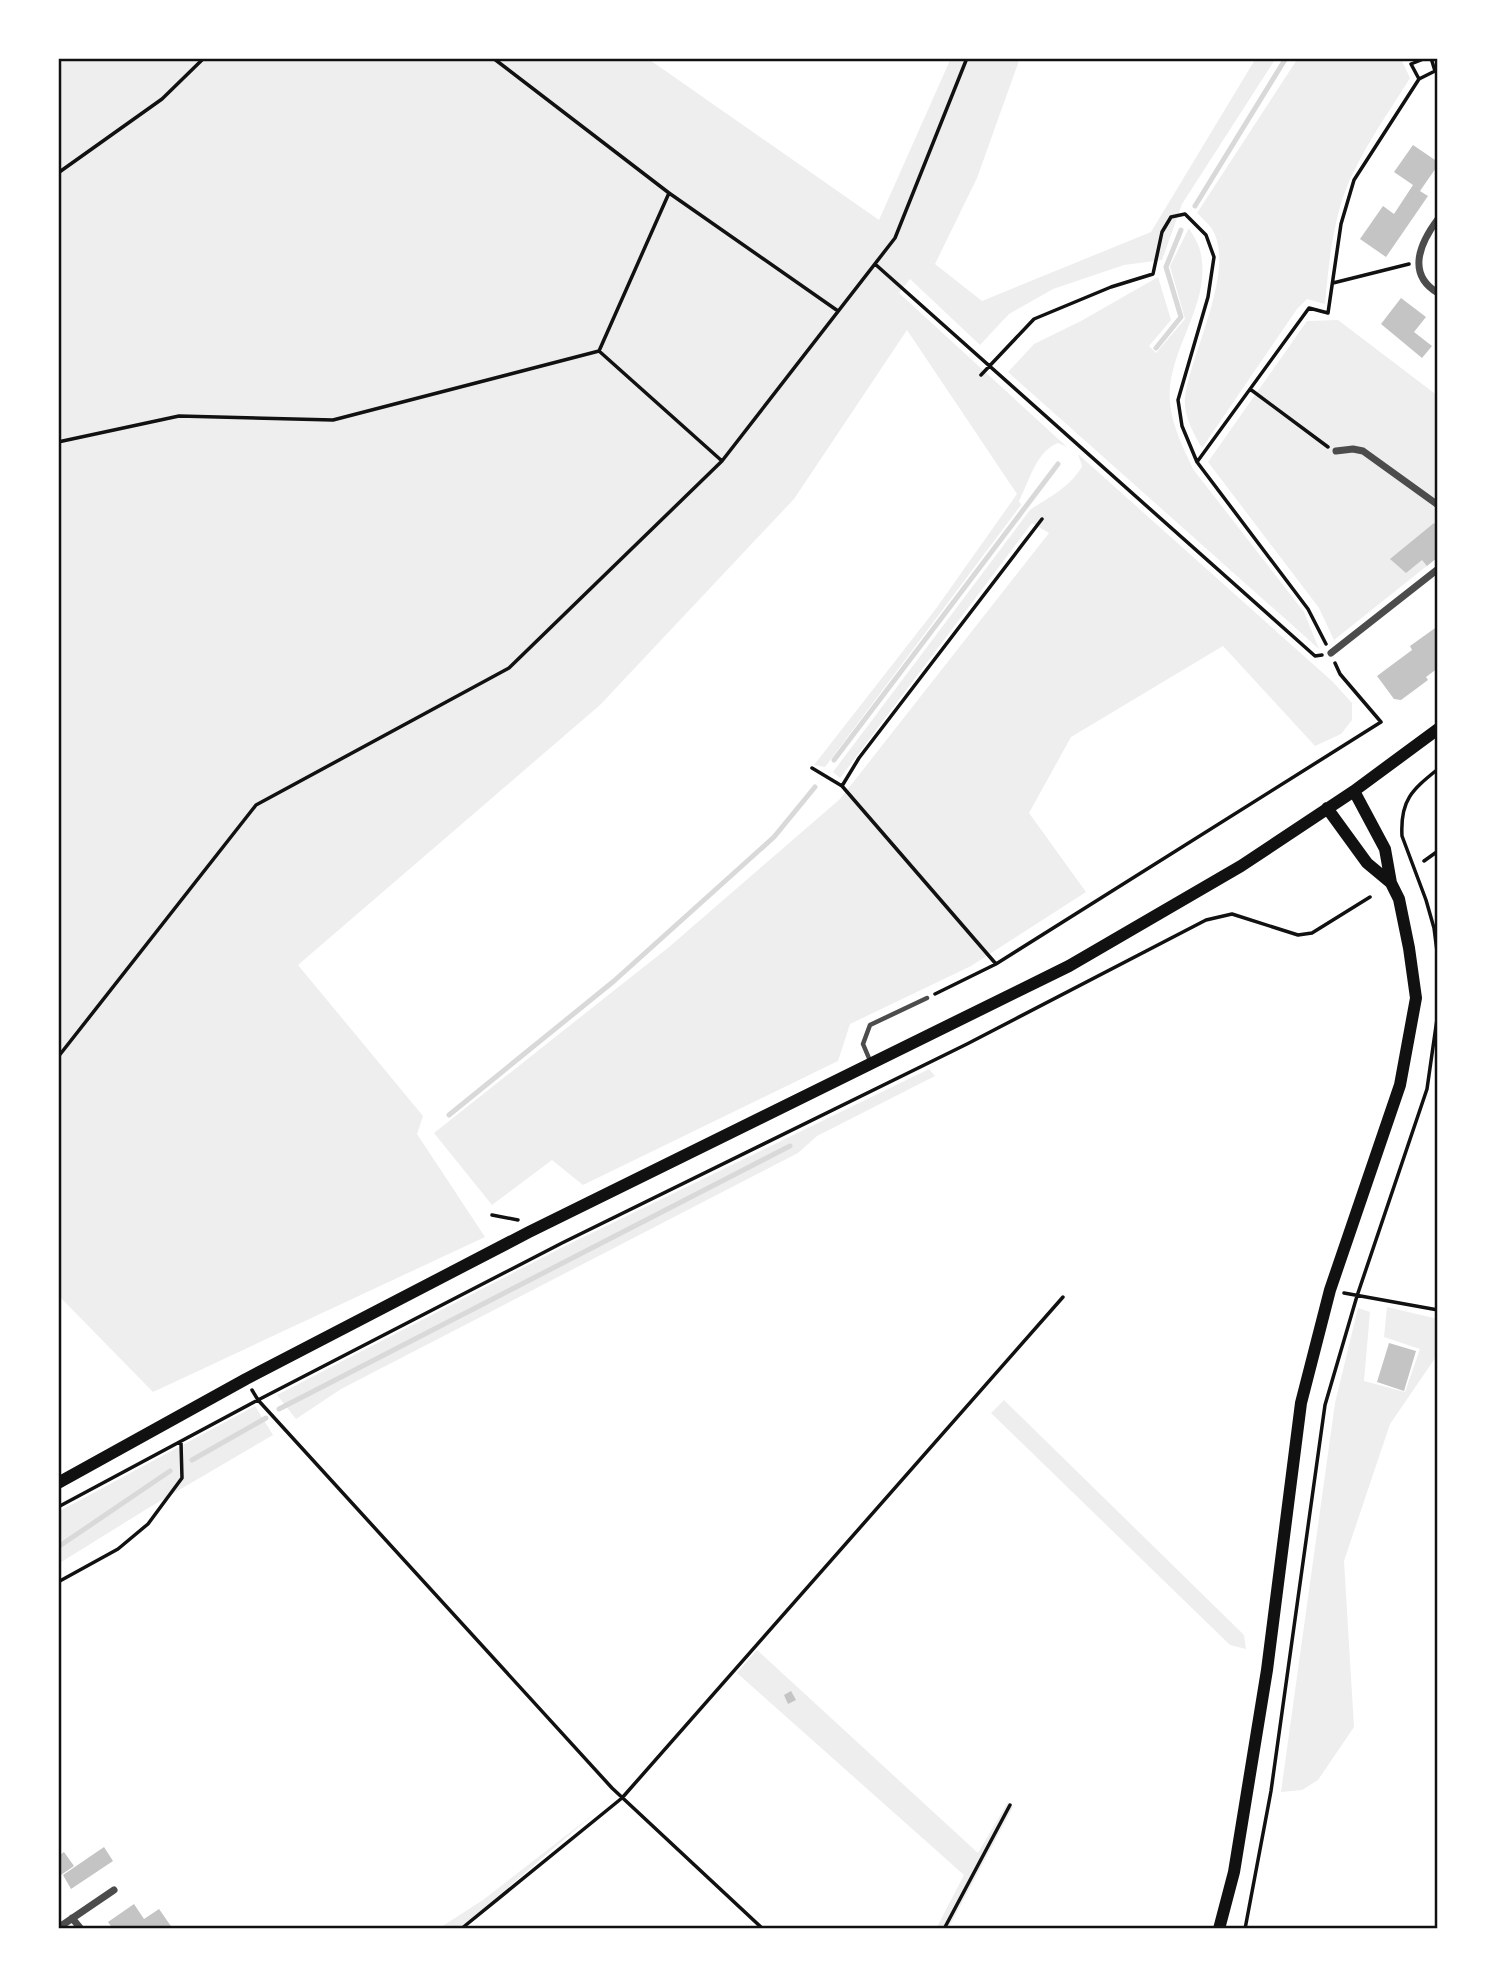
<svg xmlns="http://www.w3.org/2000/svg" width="1496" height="1987" viewBox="0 0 1496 1987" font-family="'Titillium Web',sans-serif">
	<rect width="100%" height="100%" fill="#fff"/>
	<path fill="#eee" d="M58,58H647L879,220L951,58H1020L977,178L935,264L982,301L1151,232L1256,58H1276L1182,204L1162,260L1124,265L1053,289L1009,314L980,345L910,279L899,293L1067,447L1058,443C1036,451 1029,482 1019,501L1021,505L825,767L814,765L935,610L1017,494L907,330L794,499L600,705L298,965L423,1116L417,1134L485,1237L153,1392L58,1295Z
		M1298,58H1395L1402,61L1410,78C1386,117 1352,163 1340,207C1331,239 1328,272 1325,304L1307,299L1297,309L1202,448C1194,435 1183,414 1185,398C1190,354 1237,269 1212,229C1208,223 1202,218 1197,213Z
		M1189,228C1192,234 1197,241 1199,247C1216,302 1165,349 1170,403C1172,426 1184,449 1193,469L1304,612L1319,649L1008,372L1034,344L1081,321L1158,277L1171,320L1149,346L1156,353L1185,319L1170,266Z
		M1338,320L1438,396V557L1334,640L1319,608L1208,462L1307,321Z
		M1078,454L1333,682L1352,703V720L1341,734L1315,746L1223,646L1071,737L1029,813L1086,892L971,966L850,1024L838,1061L583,1185L552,1160L492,1205L434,1133L669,947L840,799L1049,533L1032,523L840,778L833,772L1030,510C1049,497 1072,486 1082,466Z
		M929,1069L935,1076L817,1136L798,1153L341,1389L296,1419L277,1395L563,1247Z
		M1387,1307L1438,1319V1354L1390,1424L1344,1561L1354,1727L1318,1780L1302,1790L1281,1792L1335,1403L1358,1308L1370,1312L1364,1381L1405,1392L1420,1349L1384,1337Z
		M1004,1400L1244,1635L1246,1649L1230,1645L991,1413Z
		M255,1406L273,1435L150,1507L58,1564V1512Z
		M757,1650L978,1853L1008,1802L1013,1807L948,1929H936L964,1875L737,1673Z
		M595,1813L469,1921L457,1929H438L483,1900Z"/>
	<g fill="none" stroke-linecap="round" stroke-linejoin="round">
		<path stroke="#d9d9d9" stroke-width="5" d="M1195,206L1286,58
			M1156,348L1181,317L1166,267L1181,230
			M834,760L1058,464
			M449,1115L614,981L774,837L815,787
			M279,1409L790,1146
			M192,1460L266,1418
			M58,1547L170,1471"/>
	</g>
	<path fill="#c4c4c4" d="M1413,145L1438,162V165L1420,191L1428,196L1386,257L1360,239L1383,206L1394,214L1413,185L1394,172Z
		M1401,298L1426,317L1414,332L1432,346L1422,358L1381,324Z
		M1434,523L1438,528V557L1427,566L1422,560L1406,573L1390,559Z
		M1438,626V668L1426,677L1428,680L1401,700L1394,699L1377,676L1412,650L1410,646Z
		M1389,1343L1416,1351L1404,1391L1377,1382Z
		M791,1691L796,1700L788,1704L784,1695Z
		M104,1847L113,1861L71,1889L63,1875Z
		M64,1852L74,1866L58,1877V1856Z
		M134,1904L144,1919L159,1909L173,1929H113L108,1922Z"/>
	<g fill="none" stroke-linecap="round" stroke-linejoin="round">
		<path stroke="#111" stroke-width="3.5" d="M1419,79L1411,64L1426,58
			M58,173L162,99L204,58
			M669,193L838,311
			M875,264L1315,656L1322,655
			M1333,283L1409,264
			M599,351L722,461
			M981,375L1034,319L1111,287L1153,274L1162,232L1171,217L1185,214L1206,235L1214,257L1208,297L1178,400L1182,426L1197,462L1308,609L1326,644
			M1250,389L1328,447
			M58,442L179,416L333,420L599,351L669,193L493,58
			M1197,462L1309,308L1328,313L1341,224L1354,180L1419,79L1435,71L1431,58
			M812,768L842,786
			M1438,769C1412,790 1400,800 1402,836L1426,900L1434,928L1438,959
			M1424,861L1438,851
			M996,964L842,786L859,758L1042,519
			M935,994L996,964L1381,722L1340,674L1335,663
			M58,1057L256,805L509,668L722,461L895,238L967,58
			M492,1215L518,1220
			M1344,1293L1438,1310
			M252,1390L258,1400L612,1788L763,1929
			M58,1507L258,1400L562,1243L967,1044L1206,920L1232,914L1298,935L1312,933L1370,897
			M58,1582L118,1549L148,1524L182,1478L181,1443
			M461,1929L622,1798L1063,1297
			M944,1929L1010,1805
			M1245,1929L1271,1791L1325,1405L1357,1296L1427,1089L1438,1012"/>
		<path stroke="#4c4c4c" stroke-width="4.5" d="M871,1063L863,1044L870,1025L927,998"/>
		<path stroke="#4c4c4c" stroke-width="7" d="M1438,219C1420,243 1406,274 1438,293
			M1336,451L1353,449L1363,451L1438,505
			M1331,653L1438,569
			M72,1918L81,1929
			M58,1928L114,1890"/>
		<path stroke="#111" stroke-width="12" d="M1327,808L1367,863L1391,883
			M58,1483L246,1379L529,1232L1069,966L1241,866L1354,791L1438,729
			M1219,1929L1234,1872L1267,1670L1301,1403L1330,1290L1400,1085L1416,998L1409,948L1399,899L1391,883L1385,849L1354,791"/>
	</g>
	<rect width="1496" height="1987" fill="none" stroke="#ffffff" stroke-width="119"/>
	<rect x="60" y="60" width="1376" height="1867" fill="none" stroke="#111" stroke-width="2.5"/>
</svg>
